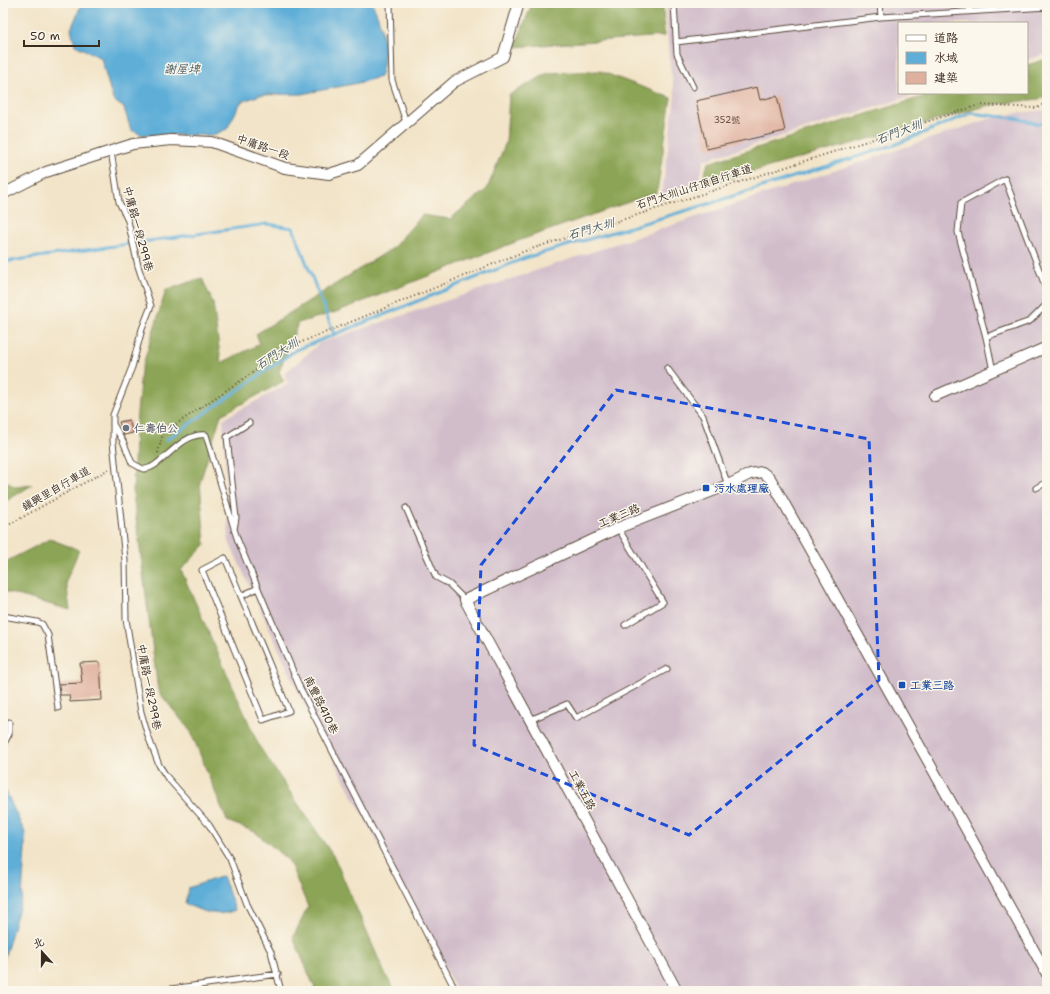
<svg xmlns="http://www.w3.org/2000/svg" width="1050" height="994" viewBox="0 0 1050 994" font-family="'Shantell Sans','LXGW WenKai TC',sans-serif">
	<rect width="100%" height="100%" fill="#fbf7ec"/>
	<filter id="ink" filterUnits="userSpaceOnUse"><feTurbulence type="fractalNoise" baseFrequency=".025" numOctaves="2"/><feDisplacementMap in="SourceGraphic" scale="8" xChannelSelector="R" yChannelSelector="G"/><feConvolveMatrix kernelMatrix="1 2 1 2 8 2 1 2 1" color-interpolation-filters="sRGB"/></filter>
	<filter id="wash" filterUnits="userSpaceOnUse"><feTurbulence type="fractalNoise" baseFrequency=".012" numOctaves="4" result="noise"/><feDisplacementMap in="SourceGraphic" scale="16" xChannelSelector="R" yChannelSelector="G"/><feGaussianBlur stdDeviation="0.9" result="paint"/><feColorMatrix in="noise" values="0 0 0 0 0 0 0 0 0 0 0 0 0 0 0 0 0 1.4 0 .05"/><feComposite in="paint" operator="in"/></filter>
	<g filter="url(#wash)">
		<rect width="100%" height="100%" fill="#f2e4c8"/>
		<path fill="#d1bdca" d="M666,3H1047V54L1027,60V23H899V93H921L704,160L697,188L661,200L675,96L669,59Z
			M1047,110V991H457L309,714L229,542L223,419L288,384L284,374L320,343L1001,115Z"/>
		<path fill="#8ba455" stroke="#63673a" d="M535,3H663L664,36L515,47L531,6Z
			M1047,59V98L990,105L701,186L708,163L935,93H1027V65Z
			M600,71L671,98L657,192L518,241L336,312L298,323L279,372L284,381L221,415L200,482L205,545L181,570L259,746L334,857L386,976L396,991H316L293,937L308,907L289,861L255,832L227,821L191,732L158,691L133,494L135,434L141,371L166,290L202,278L213,303L221,363L260,344L256,334L393,248L422,215L450,219L487,189L506,142L509,95L548,73Z
			M3,479L15,487L32,485L3,503Z
			M50,539L79,550L66,581L70,610L3,591V563Z"/>
		<path fill="#5eaed8" stroke="#4c6c7b" d="M82,3H372C383,25 388,54 380,77L358,83L302,94L260,95L241,102L227,129L213,135H143L131,130L124,108L113,100L101,58L75,45L71,29Z
			M3,785L25,833V849L22,897L3,963Z
			M223,876L235,910C217,918 202,911 185,904L188,888Z"/>
		<g fill="none" stroke-linecap="round" stroke-linejoin="round">
			<path stroke="#5eaed8" stroke-width="3" d="M3,262L267,224L293,228L334,334
				M166,440L296,350L525,258L705,205L894,145L971,113L1020,119L1038,124L1047,121"/>
		</g>
		<g id="blocks">
			<path fill="#e0b09e" d="M757,87L760,100L777,96L785,131L707,149L696,101Z
				M129,420L133,433L124,435L119,422Z
				M100,662L102,700L70,702L69,695H60L59,684L82,683L80,663Z"/>
		</g>
	</g>
	<g filter="url(#ink)">
		<use href="#blocks" fill-opacity="0" stroke="#564638" stroke-width="1"/>
		<g fill="none" stroke-linecap="round" stroke-linejoin="round">
			<g stroke="#564638" stroke-width="7">
				<path id="service" d="M390,3L392,80L406,122
					M674,3L677,54L693,87
					M880,3L881,17
					M969,3L970,12
					M676,42L881,17L1047,7
					M111,151L119,202L128,221L138,266L151,306L142,329L132,367L113,415V442L125,560L126,619L141,712L148,736L159,765L166,776L209,825L230,859L247,904L271,952L281,991
					M986,337L958,232L961,203L1005,179L1047,291
					M667,368L703,416L728,485
					M993,371L986,337L1030,321L1047,304
					M249,423L227,437L236,518L234,529L238,541L300,688L456,991
					M113,424L123,441L132,463L143,469C161,470 179,432 206,435L234,528
					M1036,488L1047,482
					M406,508L436,577L449,584L465,600
					M618,528L663,602L625,625
					M225,558L289,711L263,720L202,570Z
					M241,596L258,588
					M3,616L37,622L42,624L48,635L58,708
					M530,720L567,704L576,718L667,669
					M3,745L9,734V722
					M157,991L278,974"/>
			</g>
			<g stroke="#564638" stroke-width="12">
				<path id="minor" d="M3,194L46,172L133,144L171,140L212,142L285,168L329,174L358,165L454,82L503,57L519,3
					M935,396L1047,347
					M677,991L465,600L618,528L728,485L750,474L762,472L770,478L1047,974"/>
			</g>
			<path stroke="#564638" stroke-width="2" stroke-dasharray="1 3" stroke-linecap="butt" d="M158,453L163,433L292,346L525,251L979,105L1037,108L1047,102
				M3,528L109,469"/>
			<use href="#service" stroke="#fff" stroke-width="5"/>
			<use href="#minor" stroke="#fff" stroke-width="10"/>
		</g>
	</g>
	<path fill="none" stroke="#1d4ed8" stroke-width="3" stroke-dasharray="8 5" stroke-linejoin="round" d="M616,390L869,439L879,680L689,835L474,745L481,565Z"/>
	<circle fill="#6b7280" stroke="#fbf7ec" stroke-width="1.5" cx="126" cy="428" r="4"/>
	<g fill="#1a4fb4" stroke="#fbf7ec" stroke-width="1.5">
		<rect x="702" y="484" width="8" height="8" rx="2"/>
		<rect x="898" y="681" width="8" height="8" rx="2"/>
	</g>
	<g text-anchor="middle" dominant-baseline="central" stroke-width="3" stroke-linejoin="round" paint-order="stroke">
		<g font-size="9" fill="#644c3e">
			<text x="727" y="120">352號</text>
		</g>
		<g font-size="11" fill="#3b2a1e" stroke="#fbf7ec">
			<text transform="translate(263 147) rotate(19)">中庸路一段</text>
			<text transform="translate(694 187) rotate(-18)">石門大圳山仔頂自行車道</text>
			<text transform="translate(138 229) rotate(75)">中庸路一段299巷</text>
			<text transform="translate(56 489) rotate(-30)">鎮興里自行車道</text>
			<text transform="translate(619 516) rotate(-23)">工業三路</text>
			<text transform="translate(149 687) rotate(79)">中庸路一段299巷</text>
			<text transform="translate(321 705) rotate(64)">南豐路410巷</text>
			<text transform="translate(582 790) rotate(62)">工業五路</text>
		</g>
		<g font-size="11" font-weight="bold" fill="#5b616d" stroke="#fbf7ec" text-anchor="start">
			<text x="134" y="428">仁壽伯公</text>
		</g>
		<g font-size="11" font-weight="bold" fill="#164399" stroke="#fbf7ec" text-anchor="start">
			<text x="714" y="488">污水處理廠</text>
			<text x="910" y="685">工業三路</text>
		</g>
		<g font-size="12" font-style="italic" fill="#47585f" stroke="#fbf7ec">
			<text x="182" y="69">謝屋埤</text>
			<text transform="translate(899 132) rotate(-21)">石門大圳</text>
			<text transform="translate(591 229) rotate(-16)">石門大圳</text>
			<text transform="translate(277 354) rotate(-32)">石門大圳</text>
		</g>
	</g>
	<rect width="1050" height="994" fill="none" stroke="#fbf7ec" stroke-width="16"/>
	<rect x="898" y="22" width="130" height="72" fill="#fbf7ec" stroke="#aea59a"/>
	<rect x="906" y="35" width="20" height="6" fill="#ffffff" stroke="#aea59a"/>
	<text x="934" y="42" font-size="12" fill="#3b2a1e">道路</text>
	<rect x="906" y="52" width="20" height="12" fill="#5eaed8" stroke="#aea59a"/>
	<text x="934" y="62" font-size="12" fill="#3b2a1e">水域</text>
	<rect x="906" y="72" width="20" height="12" fill="#e0b09e" stroke="#aea59a"/>
	<text x="934" y="82" font-size="12" fill="#3b2a1e">建築</text>
	<g transform="translate(42 952) rotate(339)" stroke="#fbf7ec" stroke-width="3" paint-order="stroke">
	<path d="M0-3L7 15L0 10L-7 15Z" fill="#3b2a1e"/>
	<text y="-6" font-size="11" font-weight="bold" text-anchor="middle" fill="#3b2a1e">北</text>
	</g>
	<path d="M24 40v6h75v-6" fill="none" stroke="#3b2a1e" stroke-width="2"/>
	<text x="30" y="40" font-size="12" fill="#3b2a1e" stroke="#fbf7ec" stroke-width="3" paint-order="stroke">50 m</text>
</svg>
